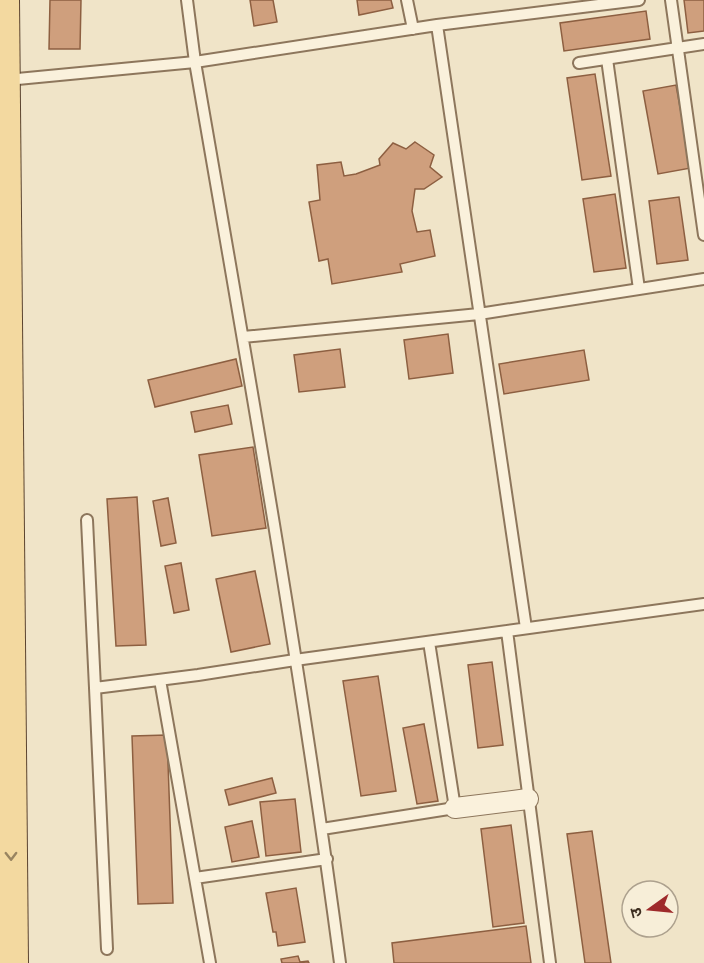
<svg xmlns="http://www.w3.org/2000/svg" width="704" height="963" viewBox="0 0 704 963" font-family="'Source Serif 4','Noto Sans Devanagari',serif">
	<rect width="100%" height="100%" fill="#f0e4c8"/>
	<path fill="#cf9f7d" stroke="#8d5f41" stroke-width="1.5" d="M50,0H81L80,49H49Z
		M250,0H273L277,22L254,26Z
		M357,0H391L393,8L359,15Z
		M684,0H704V31L688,33Z
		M646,11L650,39L564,51L560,23Z
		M595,74L611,176L582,180L567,78Z
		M676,85L691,168L658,174L643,91Z
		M415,142L434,155L430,167L442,177L424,189H415L412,211L417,232L430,230L435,256L400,264L402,272L332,284L328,259L319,261L309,202L320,200L317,165L341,162L344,176L356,174L380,165L379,159L393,143L406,149Z
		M615,194L626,268L594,272L583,199Z
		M679,197L688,260L657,264L649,201Z
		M448,334L453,373L409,379L404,340Z
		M340,349L345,387L299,392L294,355Z
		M584,350L589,380L504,394L499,364Z
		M236,359L242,386L155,407L148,380Z
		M228,405L232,424L195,432L191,412Z
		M253,447L266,528L212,536L199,455Z
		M137,497L146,645L116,646L107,499Z
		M168,498L176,543L161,546L153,501Z
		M181,563L189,610L174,613L165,566Z
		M255,571L270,644L231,652L216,579Z
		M492,662L503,745L478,748L468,665Z
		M378,676L396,791L361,796L343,681Z
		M424,724L438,801L417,804L403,728Z
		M167,735L173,903L138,904L132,736Z
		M272,778L276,793L229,805L225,790Z
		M295,799L301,852L266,856L260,802Z
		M252,821L259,857L232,862L225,827Z
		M511,825L524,923L493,927L481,829Z
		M592,831L611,963H585L567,834Z
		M296,888L305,942L278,946L276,932H273L266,893Z
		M526,926L531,963H394L392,943Z
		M298,956L300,962L308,961L309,963H282L281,959Z"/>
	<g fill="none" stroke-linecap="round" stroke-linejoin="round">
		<g stroke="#8d765c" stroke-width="14">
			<path id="lane" d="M187,0L195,62L437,25L639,0
				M407,0L413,29
				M671,0L704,235
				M437,25L526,628
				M607,59L639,289
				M579,63L704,44
				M7,80L195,62C247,362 300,662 340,963
				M243,337L479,314L704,279
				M87,520L95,688
				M507,631L550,963
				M160,680L210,963
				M322,829L455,808L429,642
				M195,878L327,859
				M107,949L95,688L198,675L295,660L704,604"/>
		</g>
		<g stroke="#8d765c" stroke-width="22">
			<path id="street" d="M455,808L528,799"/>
		</g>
		<g stroke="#5b4430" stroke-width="34">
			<path id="primary" d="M3,0L12,963"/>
		</g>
		<use href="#lane" stroke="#faf1dc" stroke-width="10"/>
		<use href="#street" stroke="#faf1dc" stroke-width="20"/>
		<use href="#primary" stroke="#f3d9a0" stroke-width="32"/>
	</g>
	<defs><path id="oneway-chevron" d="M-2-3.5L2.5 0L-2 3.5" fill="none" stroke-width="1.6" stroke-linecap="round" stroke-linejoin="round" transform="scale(1.5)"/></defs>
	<use stroke="#988460" href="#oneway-chevron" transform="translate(11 856) rotate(89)"/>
	<g transform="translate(650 909) rotate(255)"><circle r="28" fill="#f7eed8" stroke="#ada18e" stroke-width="1.5"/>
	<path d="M0-4.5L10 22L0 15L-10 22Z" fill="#9e2a2b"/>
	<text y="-9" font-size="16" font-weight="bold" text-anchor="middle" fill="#3d2e20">उ</text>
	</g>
</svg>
